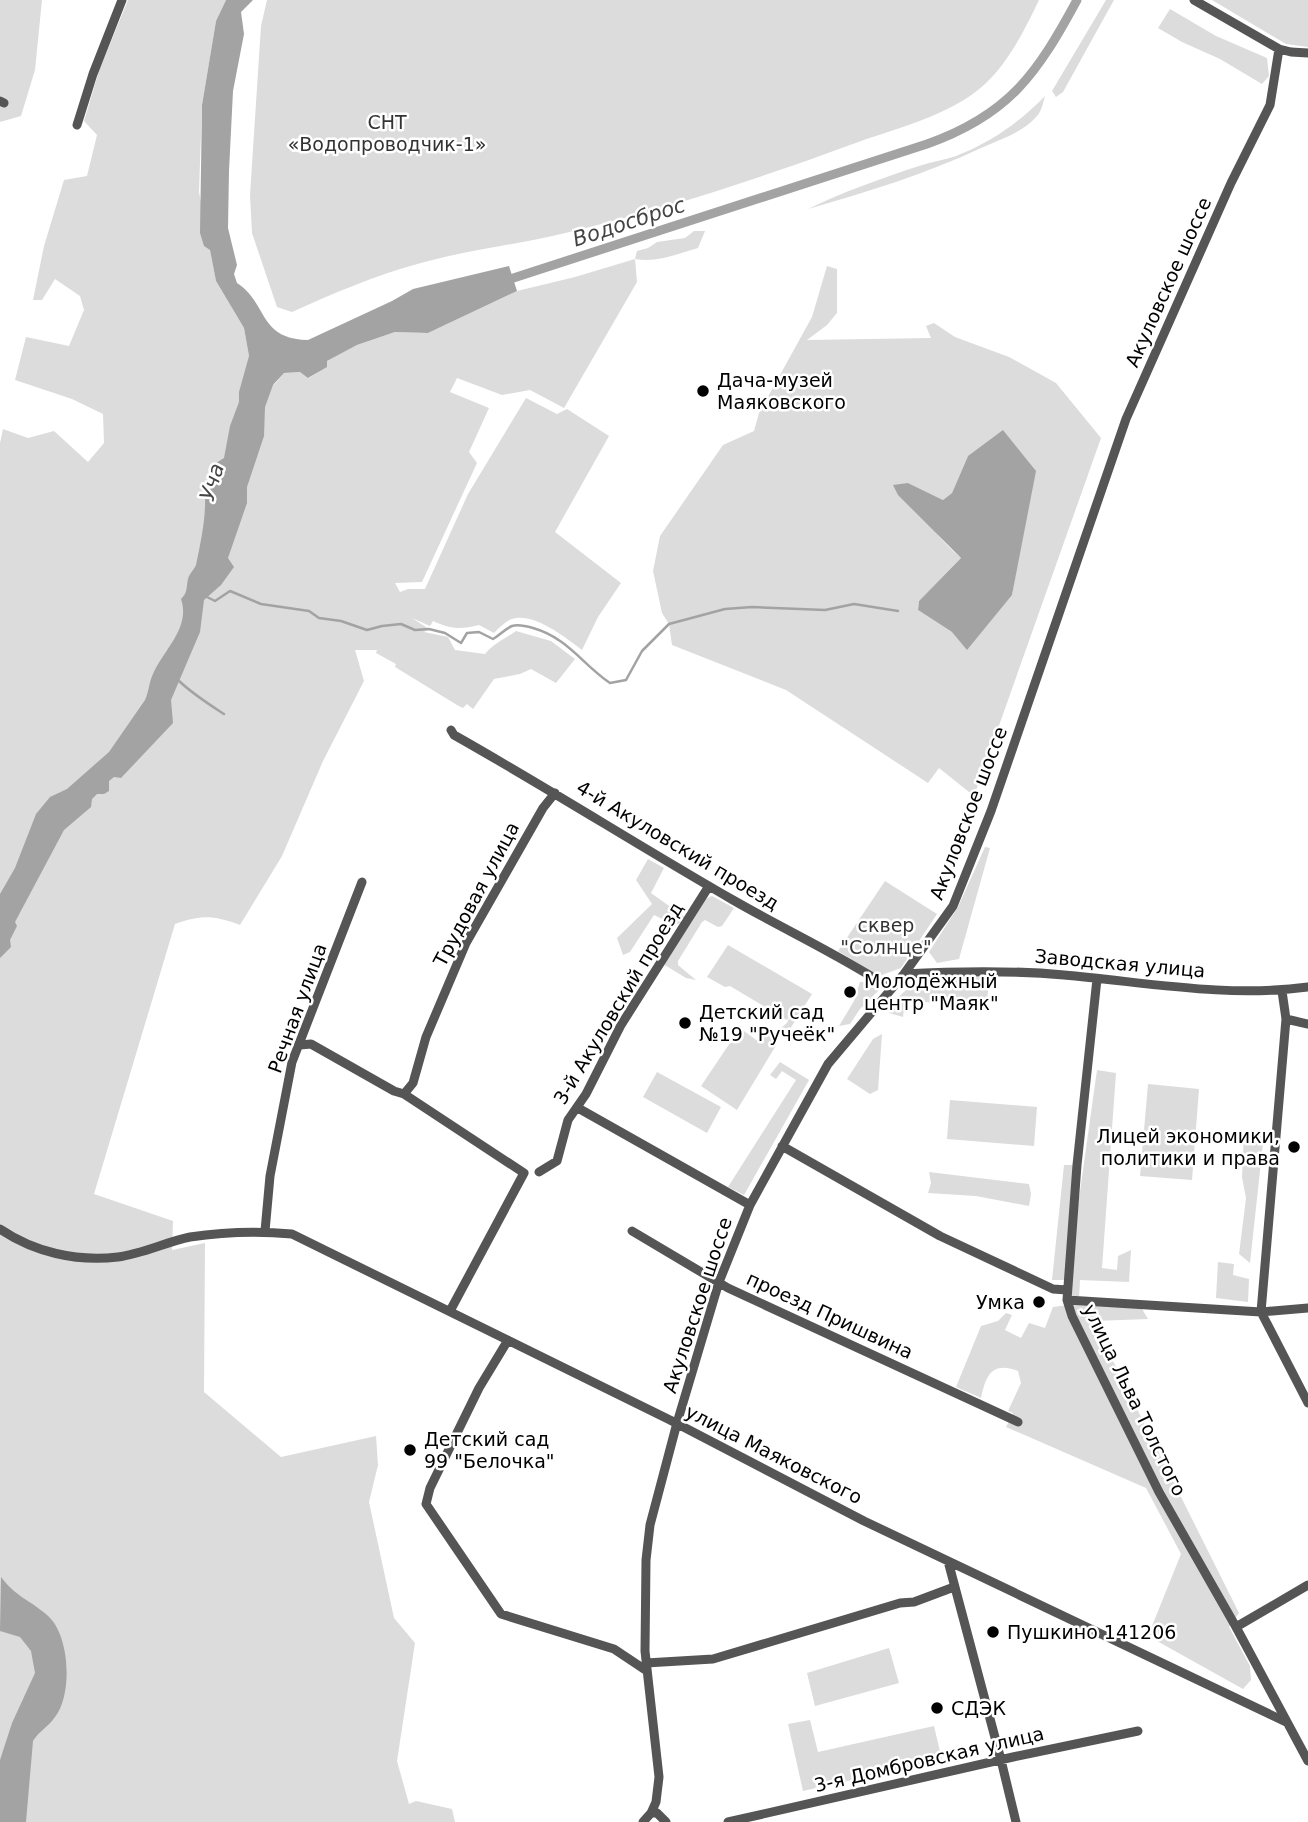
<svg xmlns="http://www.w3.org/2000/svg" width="1308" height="1822" viewBox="0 0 1308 1822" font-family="'DejaVu Sans',sans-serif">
	<rect width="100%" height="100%" fill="#fff"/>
	<path fill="#dcdcdc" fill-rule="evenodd" d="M0,0H42L35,70L21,116L0,122Z
		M128,0H226L216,21L202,105L199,192L216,281L244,328L249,356L274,385L284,373L300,372L309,378L326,367L327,361L357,345L395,332L428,333L517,291L575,277L635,259L637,251L648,248L657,242L685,238L694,231H705L698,248C677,254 657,263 635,259L637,282L564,408L530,390L502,395L457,378L450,392L489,408L469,452L477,463L422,582L395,583L400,592L408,589H425L468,494L526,398L557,414L567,409L609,436L555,532L621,583L598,617L582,650C566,638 534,612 512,619C506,621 499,628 494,633L479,625C460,630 450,629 433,621L430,626L412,618L429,629L424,632L448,637L455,650L485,654C494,643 505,639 516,631L551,641L575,659L556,683L531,669L520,674L494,679L473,709L467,704L463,708L457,705L395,667L396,664L376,653L377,650H355L364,681L323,761L282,856L240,925C212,915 202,915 175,924L94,1194L173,1221L172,1250L205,1243L204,1392L281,1457L376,1436L378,1465L369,1502L394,1618L415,1643L397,1761L409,1804L416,1801L452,1809L455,1822H0V443L3,429L28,438L54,431L88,462L104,443L103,414L72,399L15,380L26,337L69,346L84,310L80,296L55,279L42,300H33L44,246L64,180L87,176L97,135L84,121L99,71Z
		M267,0H1039C1025,29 1009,62 985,84C949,117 895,128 850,145C755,180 660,211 561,234C515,245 467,250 421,263C376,275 334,293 292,312L277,307L252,233L250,195L261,26Z
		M1106,0H1114L1063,92L1056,97L1052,91Z
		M1212,0H1308V47L1286,44Z
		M1170,9L1216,36L1267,58L1269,76L1262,84L1220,59L1182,42L1158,28Z
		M1045,96C1043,102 1042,111 1037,116C1022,133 1001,139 981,148C926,174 867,192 808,209C843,192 882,178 919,166C931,162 944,160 956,156C990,143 1020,122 1045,96Z
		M827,266L837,269V313L827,325L807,340L931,338L926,326L934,323L955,337L1009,357L1056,383L1101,438L974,796L939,768L928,783L786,690L672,645L669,624L662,613L653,571L660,536L723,445L754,431L759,413L812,317ZM968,456L1018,561L1012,595L952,632L918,610L919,601L961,558C933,534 923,516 908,483L943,500L952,493Z
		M985,847L990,848L959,959L937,963L929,952L958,907Z
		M648,859L664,868L651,893L686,918L678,924L670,923L654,915L630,952L623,955L617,938L652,904L636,880Z
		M885,881L937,914L901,968L879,976L838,951Z
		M712,896L734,908L722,926L718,927L705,920L702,922L678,961V965L696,980L686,978L663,964L703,900Z
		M728,945L812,994L785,1037L782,1034V1027L787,1023L792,1012L787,1020L730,986L725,987L707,977Z
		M990,975L986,1008L905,1000L903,1017L889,1013C909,970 949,976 990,975Z
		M860,982H867L879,990L860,1009L850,1024L839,1026L854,1001Z
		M740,1028L759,1042L765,1032L778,1042L737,1110L701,1086Z
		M882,1034L878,1090L870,1094L847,1079L873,1039Z
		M780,1062L809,1080L744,1195L728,1187L796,1080L782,1071L776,1079L770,1075Z
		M1097,1070L1116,1073L1102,1268L1117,1270L1118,1256L1131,1250L1129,1282L1080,1280L1079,1298L1065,1294L1067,1280H1052L1064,1165H1077L1070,1263Z
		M657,1072L721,1107L707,1133L643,1097Z
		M1148,1084L1199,1089L1192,1180L1140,1176Z
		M950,1100L1037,1107L1034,1146L947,1139Z
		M1244,1131L1264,1134L1250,1263L1239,1254L1246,1198L1242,1177Z
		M929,1172L1029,1184L1031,1194L1029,1206L976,1196L928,1193L931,1183Z
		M1218,1262L1234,1264L1233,1275L1249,1279L1248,1302L1216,1298Z
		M1083,1303L1141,1307L1148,1319L1093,1321L1239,1613L1229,1627L1250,1666L1251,1680L1243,1689L1148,1636L1181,1554L1146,1488L1006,1427L1013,1413L1008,1411L1021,1383L1018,1371C992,1361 986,1375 981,1398L956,1387L981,1326L998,1321L1006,1313L1012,1315L1005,1330L1021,1338L1029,1323L1045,1328L1053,1307Z
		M889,1648L899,1683L815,1706L807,1673Z
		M810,1720L818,1752L934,1726L942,1760L803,1791L788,1724Z"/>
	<path fill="#a3a3a3" d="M226,0H253L241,12L244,34L233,91L229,171L228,228L237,265L234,274L237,283C268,303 258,339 308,340L392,301L413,289L509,266L517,291L428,333L395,332L357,345L327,361V367L308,378L300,372L284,373L273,385L265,407L264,436L247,487V503L228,558L234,567L221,585L204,600L200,632L171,700L173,723L121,778L114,777L109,781V791L104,794H97L92,799L91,807L64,830L15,922L17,926L10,940L11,947L0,958V894L15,868L36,814L50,797L67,789L109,752L145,700C149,691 149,682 153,674C163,650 191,628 181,599C188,592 186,588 188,579C189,574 194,570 196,565C201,541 206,518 205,494L213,486L216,463L224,458L230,426L239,402V392L249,356L244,328L216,281L210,250L204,246L200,233L202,105L216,21Z
		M1003,430L1036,471L1012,595L967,650L952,632L918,610L919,601L961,558L898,495L893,485L908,483L943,500L952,493L968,456Z
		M1,1577C16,1597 30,1600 47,1615C70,1634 73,1694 55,1717C49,1726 39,1731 33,1741L26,1822H0V1760L12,1723L35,1673L31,1651L20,1637L0,1631Z"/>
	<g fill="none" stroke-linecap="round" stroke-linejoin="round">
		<path stroke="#a3a3a3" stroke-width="2.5" d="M205,596L215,601L230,591L261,604L309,611L319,618L341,621L367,630L382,626L401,624L415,630L429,629L445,633L461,643L467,633L479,632L493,639C500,635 505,629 512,626C519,624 526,626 533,628C568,638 582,664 610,683L626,680L642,651L669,624L725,609L752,607L825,610L854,604L898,611
			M177,679C191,693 207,703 224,714"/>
		<path stroke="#a3a3a3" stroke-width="9" d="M504,281L927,144C1009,115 1037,74 1077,0"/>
		<path stroke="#555" stroke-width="9" d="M1194,0L1279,49L1291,52L1308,53
			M0,101L4,103
			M77,125L93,74L122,0
			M451,730L454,735C548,788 639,846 733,900C785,930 840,955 890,988
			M904,974C958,971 1010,970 1064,975C1145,982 1226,998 1308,987
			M1097,979L1077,1165L1067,1300L1072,1316L1159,1492L1236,1627L1308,1761
			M1282,991L1286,1019L1308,1024
			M1286,1019L1261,1312L1308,1403
			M300,1045L311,1044L394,1091L404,1094L524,1173L450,1311
			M404,1094L413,1083L426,1037L466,943L543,808L555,793
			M578,1108L750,1205
			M782,1146L940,1236L1053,1289L1067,1290
			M539,1172L557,1161L568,1120L586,1094L621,1025L709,886
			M0,1229C34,1252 76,1262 118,1257C142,1254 166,1242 190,1237C223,1232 259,1231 292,1234L670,1420L864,1521L1286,1722
			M265,1231L270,1176L292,1062L362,882
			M632,1231L728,1288L1018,1422
			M1067,1300L1261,1312L1308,1308
			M508,1340L479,1388L430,1488L426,1504L501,1614L614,1649L647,1671
			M948,1561L1001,1760L1016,1822
			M1236,1627L1308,1585
			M646,1663L713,1659L900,1603L914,1602L954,1587
			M651,1813H657L666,1822
			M643,1822L651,1813L656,1802L659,1777L645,1651L646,1560L650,1525L677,1423L719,1282L750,1205L828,1064L904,974L953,906L991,811L1126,419L1231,183L1270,105L1279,49
			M728,1822L1013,1757L1138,1731"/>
	</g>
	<g fill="#000" stroke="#fff" stroke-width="2.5">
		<circle cx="703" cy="391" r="7"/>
		<circle cx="850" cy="992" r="7"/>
		<circle cx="685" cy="1023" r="7"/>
		<circle cx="1294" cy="1147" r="7"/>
		<circle cx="1039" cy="1302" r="7"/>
		<circle cx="410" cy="1450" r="7"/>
		<circle cx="993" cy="1632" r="7"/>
		<circle cx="937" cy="1708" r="7"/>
	</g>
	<g text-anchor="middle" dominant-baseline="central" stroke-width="5" stroke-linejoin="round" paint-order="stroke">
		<g font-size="19" fill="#333" stroke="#fff">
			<text x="387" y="122">СНТ<tspan x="387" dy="22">«Водопроводчик-1»</tspan></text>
			<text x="886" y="925">сквер<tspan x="886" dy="22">"Солнце"</tspan></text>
		</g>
		<g font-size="19" fill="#000" stroke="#fff">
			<text transform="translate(1168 282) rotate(-66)">Акуловское шоссе</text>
			<text transform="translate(968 813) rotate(-69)">Акуловское шоссе</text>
			<text transform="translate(678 845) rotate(31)">4-й Акуловский проезд</text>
			<text transform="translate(476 894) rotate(-62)">Трудовая улица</text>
			<text transform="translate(1120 963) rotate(5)">Заводская улица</text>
			<text transform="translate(618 1003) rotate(-59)">3-й Акуловский проезд</text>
			<text transform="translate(297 1008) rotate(-70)">Речная улица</text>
			<text transform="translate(697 1305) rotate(-72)">Акуловское шоссе</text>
			<text transform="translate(830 1315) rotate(25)">проезд Пришвина</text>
			<text transform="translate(1135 1400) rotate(64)">улица Льва Толстого</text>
			<text transform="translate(774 1454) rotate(27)">улица Маяковского</text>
			<text transform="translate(929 1759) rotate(-13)">3-я Домбровская улица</text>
		</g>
		<g font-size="19" fill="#000" stroke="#fff" text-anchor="start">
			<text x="717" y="380">Дача-музей<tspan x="717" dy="22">Маяковского</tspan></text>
			<text x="864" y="981">Молодёжный<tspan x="864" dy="22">центр "Маяк"</tspan></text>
			<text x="699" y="1012">Детский сад<tspan x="699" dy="22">№19 "Ручеёк"</tspan></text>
			<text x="1280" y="1136" text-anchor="end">Лицей экономики,<tspan x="1280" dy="22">политики и права</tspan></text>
			<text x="1025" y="1302" text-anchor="end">Умка</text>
			<text x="424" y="1439">Детский сад<tspan x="424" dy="22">99 "Белочка"</tspan></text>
			<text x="1007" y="1632">Пушкино 141206</text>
			<text x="951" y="1708">СДЭК</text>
		</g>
		<g font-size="21" font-style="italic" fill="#444" stroke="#fff">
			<text transform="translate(629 222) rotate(-18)">Водосброс</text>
			<text transform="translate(212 482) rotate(-73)">Уча</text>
		</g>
	</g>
</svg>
